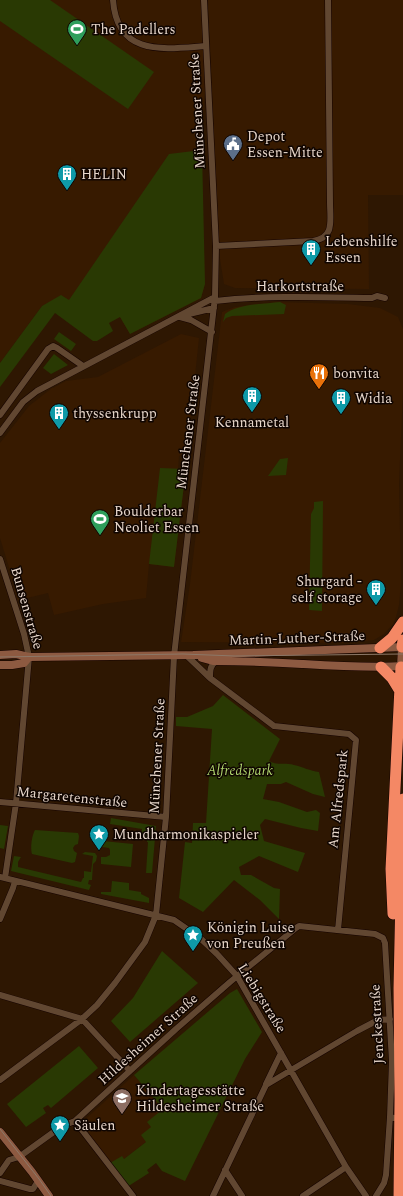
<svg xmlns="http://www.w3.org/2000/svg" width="403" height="1196" viewBox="0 0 403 1196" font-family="Spectral,serif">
	<rect width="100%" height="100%" fill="#2e1702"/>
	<path fill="#371a00" d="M0,0H202L206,73L201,143L205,284L201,298L130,334L120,317L69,300L42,306L0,363Z
		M208,0H403V195H368L369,289L235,288L224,284L220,259Z
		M278,302L348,304L380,308L398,317L403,329V390L399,483L401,582L399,605L396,617L393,624L384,634L374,640L345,643L181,642L190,584L222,312L235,307Z
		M181,334L199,338L187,452L179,456L178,469H186L174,567L149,564L146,598L103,604L54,615L48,593L19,600L0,538V443L29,406L52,388H53L66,381L98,377Z
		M134,1075L163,1109L151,1127L146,1142L124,1159L117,1160L110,1163L80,1124Z"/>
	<path fill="#293903" d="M0,0H50L154,72L128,109L0,21Z
		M202,150L205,284L201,298L130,334L120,317L109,323L113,331L97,341H93L55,313L0,387V363L42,306L61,295L69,300L169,154Z
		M280,302L286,305L284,314L232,316L226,318L223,322L225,314C237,304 264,304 280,302Z
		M59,332L76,344L71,351L54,339Z
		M54,354L68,365L51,374L43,368Z
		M288,458L286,475L268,476L280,459Z
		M160,468L186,469L174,567L149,564Z
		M323,501L322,611L309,610L311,514L314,508V502Z
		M223,695L280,739L269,761C278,766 284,762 294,765C303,767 310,771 319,772L325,797L313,794L286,782L281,784H267L263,799L279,802L307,812L316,810L320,813L318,831L301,828L265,819L260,825L264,841L305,853L298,872L259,856L239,867L241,875H251L274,888L280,889L279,919L260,900L234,880L203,912L179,898L185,842L192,843L193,823H206L212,729L176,726V717H187L213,706Z
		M111,818L156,826L152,873H146L148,842H147V839L141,838L142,829L110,824Z
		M0,825L8,826L4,849L0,848Z
		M35,830L78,833L79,836L78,844L75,845L73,848L74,851L77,853L75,862L72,863L32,854C30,848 32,835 35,830Z
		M103,841L133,844L131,867L101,864V857H106L110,855V850L109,848L102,847Z
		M85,852L95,853L97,856L96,861L93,864L92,880H89L88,884L91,885L89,890L11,871L14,856L21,857L18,862V867L81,882L83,878H84V871L91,872L93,856L82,854Z
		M112,881L129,883V890L141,892V894L149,898V903L101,894V892H111Z
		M162,951L198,983L130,1042L111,1021L133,998Z
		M237,989L262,1032L245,1059L185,1181L162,1171L156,1163L147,1170L149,1173L127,1187L110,1163L122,1156L124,1159L146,1142L141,1135L151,1127L147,1122L163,1109L134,1075L230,993Z
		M79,1046L98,1068L51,1108L48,1105L43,1108L46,1113L26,1127L7,1104Z"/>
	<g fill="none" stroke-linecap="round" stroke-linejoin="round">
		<g stroke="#150300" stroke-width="7">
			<path id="street" d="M113,0C117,57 164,49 206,46
				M216,246L313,241C335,238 330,220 330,203L328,0
				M215,301C267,295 319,297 372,298L377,296L385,298
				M189,314L214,308
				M180,317L191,320L212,332
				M0,415L48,349L53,346L57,348L83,366
				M0,433L23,402L37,391L215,297
				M0,559L24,634L29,657L16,803L5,878
				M186,655L210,678L274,726L349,734L356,740L338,930
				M210,678C210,670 210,665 217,661
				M0,802L166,817
				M0,877L174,920L200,938L217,954L237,976L346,1167L366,1196
				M0,919L13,888L15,881
				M0,995L82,1019L130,1071
				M0,1080L82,1019L97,1005L115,983L145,942L156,915L166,817L174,656L215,297L216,246L204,0
				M266,1084L281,1053
				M75,1121L133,1196
				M225,1170L242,1196
				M0,1173L9,1160L19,1157L62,1126L75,1121L176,1029L230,982L296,928L299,926L375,934L383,938L385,943L392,1061L390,1117
				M0,1181L30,1189H33L38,1181
				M213,1196L266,1085L357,1031L378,1020L390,1019
				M303,1196L346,1167
				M376,1196L384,1183L386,1175L390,1117L394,1118"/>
		</g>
		<g stroke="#150300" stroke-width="9">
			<path id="secondary" d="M0,655L16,654L29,657L193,655L403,647
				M202,658L213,661C243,661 272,662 302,664C336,666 369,668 403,666
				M0,665H12L24,663L29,657
				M401,667L402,647
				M0,1132L32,1172L49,1196"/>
		</g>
		<g stroke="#150300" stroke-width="12">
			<path id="highway" d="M402,647L403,640
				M380,648L392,638L403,622
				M381,667L392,678L400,691
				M393,914L391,869L401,667
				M399,1196L400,1099L399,988L403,799"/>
		</g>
		<use href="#street" stroke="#614731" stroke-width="6"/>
		<use href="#secondary" stroke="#8d5a41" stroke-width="8"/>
		<use href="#highway" stroke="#f48865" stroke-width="11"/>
		<path stroke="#8c7868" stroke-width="1" d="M0,657L183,654L235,656L403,654
			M0,1129L39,1179L51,1196"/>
	</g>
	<defs>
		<g id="stadium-pin" transform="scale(1)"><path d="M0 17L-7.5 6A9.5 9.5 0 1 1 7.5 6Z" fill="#2e9e5b" stroke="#0f0501"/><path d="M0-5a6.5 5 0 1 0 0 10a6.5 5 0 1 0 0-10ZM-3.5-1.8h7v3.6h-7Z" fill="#fff"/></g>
		<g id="civic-pin" transform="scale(1)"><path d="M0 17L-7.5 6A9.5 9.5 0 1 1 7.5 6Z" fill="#5c6f8a" stroke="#0f0501"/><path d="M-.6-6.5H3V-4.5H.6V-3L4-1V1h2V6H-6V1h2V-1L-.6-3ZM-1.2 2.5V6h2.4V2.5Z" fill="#fff"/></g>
		<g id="building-pin" transform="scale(1)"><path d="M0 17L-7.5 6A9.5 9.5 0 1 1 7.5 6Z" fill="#0f9aa8" stroke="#0f0501"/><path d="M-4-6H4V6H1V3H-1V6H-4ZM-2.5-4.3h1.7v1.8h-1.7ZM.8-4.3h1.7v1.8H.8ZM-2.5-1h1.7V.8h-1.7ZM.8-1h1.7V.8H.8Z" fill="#fff"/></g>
		<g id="restaurant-pin" transform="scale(1)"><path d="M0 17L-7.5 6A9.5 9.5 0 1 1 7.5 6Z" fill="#e8710a" stroke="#0f0501"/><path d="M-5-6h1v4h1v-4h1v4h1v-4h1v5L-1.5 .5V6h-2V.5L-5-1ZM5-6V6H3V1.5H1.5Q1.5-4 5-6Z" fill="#fff"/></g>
		<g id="sight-pin" transform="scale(1)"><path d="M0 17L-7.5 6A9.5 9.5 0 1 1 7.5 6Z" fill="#0f9aa8" stroke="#0f0501"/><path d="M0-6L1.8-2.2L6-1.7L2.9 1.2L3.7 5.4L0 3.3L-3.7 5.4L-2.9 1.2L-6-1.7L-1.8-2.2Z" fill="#fff"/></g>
		<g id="school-pin" transform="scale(1)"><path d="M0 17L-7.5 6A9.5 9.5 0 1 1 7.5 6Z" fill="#8d6e63" stroke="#0f0501"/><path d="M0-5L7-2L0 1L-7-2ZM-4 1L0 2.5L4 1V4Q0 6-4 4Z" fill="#fff"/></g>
	</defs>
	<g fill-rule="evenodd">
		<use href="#stadium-pin" x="77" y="29"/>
		<use href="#civic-pin" x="233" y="144"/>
		<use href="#building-pin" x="67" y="174"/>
		<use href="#building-pin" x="311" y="249"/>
		<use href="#restaurant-pin" x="319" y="373"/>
		<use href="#building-pin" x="252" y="396"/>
		<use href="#building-pin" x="341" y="398"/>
		<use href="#building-pin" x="59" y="413"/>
		<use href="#stadium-pin" x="100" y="519"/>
		<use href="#building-pin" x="376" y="589"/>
		<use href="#sight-pin" x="99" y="834"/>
		<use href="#sight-pin" x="193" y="935"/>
		<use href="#school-pin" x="122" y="1098"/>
		<use href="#sight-pin" x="60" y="1125"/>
	</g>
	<g text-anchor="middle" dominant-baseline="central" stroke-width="3" stroke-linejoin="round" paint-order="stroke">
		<g font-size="14" fill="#e7d6ca" stroke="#0f0501" text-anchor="start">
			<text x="91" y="29">The Padellers</text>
			<text x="247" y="136">Depot<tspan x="247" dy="16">Essen-Mitte</tspan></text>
			<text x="81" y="174">HELIN</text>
			<text x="325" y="241">Lebenshilfe<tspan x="325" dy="16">Essen</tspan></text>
			<text x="333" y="373">bonvita</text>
			<text x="355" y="398">Widia</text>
			<text x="73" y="413">thyssenkrupp</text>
			<text x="252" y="422" text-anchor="middle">Kennametal</text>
			<text x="114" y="511">Boulderbar<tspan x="114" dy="16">Neoliet Essen</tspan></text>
			<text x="362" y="581" text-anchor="end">Shurgard -<tspan x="362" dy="16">self storage</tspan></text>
			<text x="113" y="834">Mundharmonikaspieler</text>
			<text x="207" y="927">Königin Luise<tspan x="207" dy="16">von Preußen</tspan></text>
			<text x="136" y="1090">Kindertagesstätte<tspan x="136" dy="16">Hildesheimer Straße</tspan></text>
			<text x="74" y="1125">Säulen</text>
		</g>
		<g font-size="14" fill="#e7d6ca" stroke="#0f0501">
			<text transform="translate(197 111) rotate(-93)">Münchener Straße</text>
			<text x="300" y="286">Harkortstraße</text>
			<text transform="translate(188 432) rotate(-83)">Münchener Straße</text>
			<text transform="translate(27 608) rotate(74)">Bunsenstraße</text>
			<text transform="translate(297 638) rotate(-2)">Martin-Luther-Straße</text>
			<text transform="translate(157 756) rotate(-87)">Münchener Straße</text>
			<text transform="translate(72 797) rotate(6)">Margaretenstraße</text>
			<text transform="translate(338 799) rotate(-84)">Am Alfredspark</text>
			<text transform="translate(262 998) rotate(58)">Liebigstraße</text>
			<text transform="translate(377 1024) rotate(-93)">Jenckestraße</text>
			<text transform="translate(148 1039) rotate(-42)">Hildesheimer Straße</text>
		</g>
		<g font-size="14" font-style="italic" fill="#aed36c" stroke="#0f0501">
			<text x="240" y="770">Alfredspark</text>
		</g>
	</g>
</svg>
